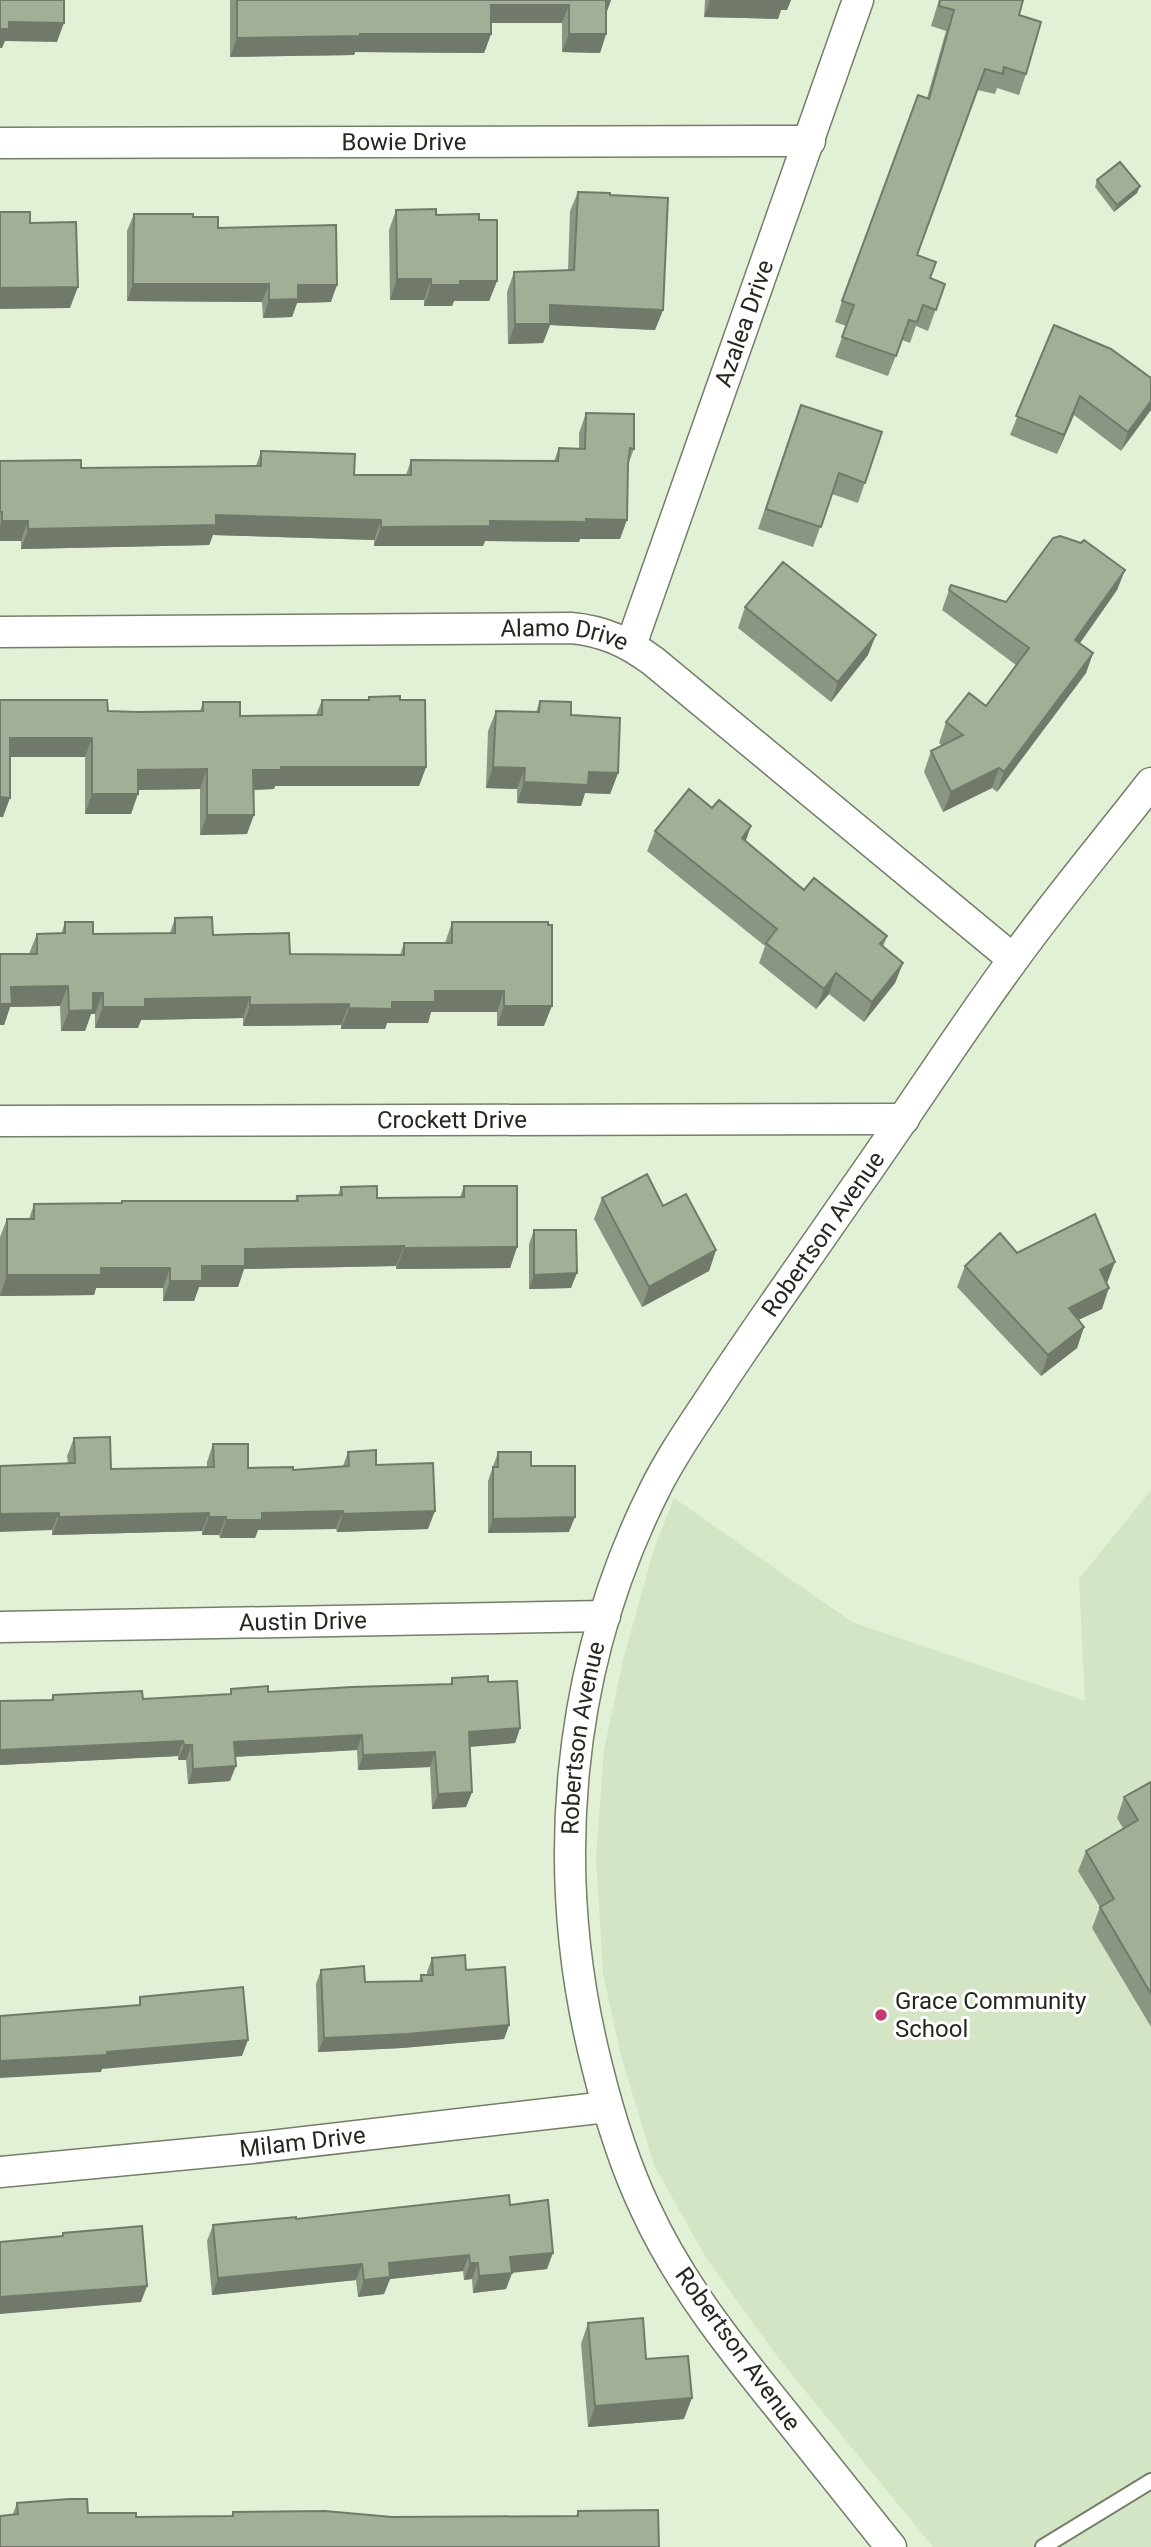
<svg xmlns="http://www.w3.org/2000/svg" width="1151" height="2547" viewBox="0 0 1151 2547" font-family="Roboto,sans-serif">
	<rect width="100%" height="100%" fill="#e2f0d6"/>
	<path fill="#d4e5c5" d="M1151,1490V2547H933L780,2360L706,2258L654,2165L621,2056L603,1974L596,1856L604,1750L623,1660L654,1549L674,1498L852,1622L1085,1701L1079,1579Z"/>
	<g fill="none" stroke-linecap="round" stroke-linejoin="round">
		<g stroke="#737f69" stroke-width="18">
			<path id="service" d="M1043,2547L1151,2481"/>
		</g>
		<g stroke="#737f69" stroke-width="33">
			<g id="minor">
				<path id="s1" d="M0,143L810,141"/>
				<path id="s2" d="M0,632L571,628C604,631 627,642 653,661L1013,959"/>
				<path id="s3" d="M631,645L858,0"/>
				<path id="s4" d="M0,1121L904,1119"/>
				<path id="s5" d="M0,1627L605,1616"/>
				<path id="s6" d="M0,2172L252,2148L607,2107"/>
				<path id="s7" d="M891,2547C855,2502 819,2457 783,2412C732,2349 680,2284 646,2210C624,2164 609,2115 597,2066C548,1874 565,1669 654,1491C672,1454 696,1421 718,1387C761,1322 807,1258 851,1194C906,1117 957,1036 1013,960C1057,899 1105,842 1151,783"/>
			</g>
		</g>
		<use href="#service" stroke="#fff" stroke-width="14"/>
		<use href="#minor" stroke="#fff" stroke-width="30"/>
	</g>
	<path fill="#8b9682" d="M230,0H611L606,13V34L600,53L562,52V23H491V34L484,53L355,52L354,55L230,57Z
		M705,0H791L787,10H781L778,19L704,17Z
		M939,0H1023L1019,15L1026,74L1019,95L997,88L995,94L977,90L917,255L930,278L945,284L928,331L916,326L910,343L902,340L888,376L835,357L846,326L835,322L842,301L927,98L946,31L931,26Z
		M1097,180L1140,186L1137,193L1114,212L1095,187Z
		M578,192L610,195L663,310L655,330L550,325L543,343L508,344L507,292L514,272L568,270L570,211Z
		M396,210L479,220L497,281L489,301H454L452,306H424V300H390L389,230Z
		M134,214L193,217L218,228L331,302L297,303L292,317L263,318L262,302L127,301V231Z
		M1054,325L1151,378L1121,451L1074,415L1057,454L1010,435Z
		M586,413L634,449L629,462L620,539H580L579,542L485,541L483,546H374V540L213,535L209,545L21,549V541H0V461L81,468L256,466L261,451L354,475H406L411,460L554,461L559,448L579,449V433Z
		M793,426L882,432L858,503L832,494L813,547L758,529Z
		M1125,570L1117,590L1080,643L1093,653L1086,673L997,792L992,788L943,812L924,772L931,751L943,746L939,743L946,722L986,706L1016,665L942,610L949,590L1006,602Z
		M745,607L868,655L831,702L738,628Z
		M369,697L400,700L426,767L419,786H275L274,789L253,790L247,834L200,835V789L138,790L131,814H85V757H10L3,817L0,700L108,711L138,712L200,711L203,702L240,716L316,715L322,700H368Z
		M540,701L571,715L618,773L610,794L585,793L581,806L517,803V789L486,788L488,731L496,711L536,712Z
		M655,831L746,841L804,890L887,936L883,947L903,963L895,983L864,1022L829,994L816,1009L759,963L765,946L647,851Z
		M175,918L213,935L290,954L400,955L404,943H445L452,922L544,1026H497V1012H431L428,1023H387L385,1029H341V1025L243,1026V1018L141,1020L138,1028H95V1014H91L85,1031H61L60,1006L10,1007L4,1025H0L37,934H61L65,922L93,934L170,933Z
		M464,1186L517,1247L510,1268L396,1269V1266L244,1269L238,1287H199L194,1301H163V1288H96L94,1295L0,1296V1237L7,1219H29L34,1204L121,1203L122,1201H295L297,1196L338,1195L341,1187L377,1198L460,1197Z
		M602,1198L663,1206L716,1250L709,1271L642,1307L594,1219Z
		M534,1230L571,1288L529,1289V1244Z
		M1017,1253L1107,1283L1102,1309L1078,1320L1084,1327L1077,1348L1041,1376L957,1287L965,1266Z
		M74,1438L111,1469L207,1467V1462L213,1444L248,1468L293,1470L343,1466L348,1452L376,1465L428,1529L337,1532L336,1529L258,1530L255,1538H220L219,1535H202V1531L52,1535V1530L68,1463L67,1456Z
		M498,1452L531,1466L569,1532L488,1533V1481Z
		M452,1678L488,1682L520,1728L515,1743L470,1747L472,1792L466,1807L432,1809L430,1767L358,1770L357,1750L235,1757L230,1781L188,1784L186,1760H178V1756L0,1765V1701L51,1700L53,1695L143,1699L230,1694L231,1689L268,1692L450,1684Z
		M1151,1782V2027L1092,1928L1100,1907L1078,1871L1086,1851L1123,1828L1117,1818L1124,1797Z
		M432,1958L466,1970L509,2025L504,2039L402,2048L318,2052L316,1984L321,1970L365,1982L419,1981L421,1975H427V1972Z
		M510,2205L547,2269L512,2273L506,2289L473,2293L472,2279L464,2280L463,2271L390,2279L384,2294L358,2297L356,2280L212,2295L207,2241L213,2225Z
		M588,2323L646,2359L684,2419L588,2427L581,2344Z
		M17,2503L88,2513L136,2517L231,2516L233,2512L392,2517L576,2516L578,2511L659,2547L13,2514Z"/>
	<path fill="#717a6a" d="M606,0H611L605,17Z
		M710,0H791L787,10H781L778,19L704,17Z
		M491,5H569L562,23H484Z
		M9,22L64,23L57,42L5,41L2,48H0V29Z
		M360,34H491L484,53L355,52L354,55L230,57L237,38Z
		M569,34H606L600,53L562,52Z
		M1140,186L1137,193L1114,212L1117,205Z
		M397,279H431L424,300H390Z
		M460,281H497L489,301H454L452,306H424L431,285Z
		M133,284H269L262,302L127,301Z
		M298,285H337L331,302L297,303L292,317L263,318L269,300Z
		M78,287L70,308L0,309V288Z
		M550,305L663,310L655,330L550,325L543,343L508,344L515,324Z
		M1080,396L1074,415L1057,454L1064,435Z
		M1151,401V410L1121,451L1128,432Z
		M216,515L381,520L374,540L213,535L209,545L21,549L28,529Z
		M586,519L627,520L620,539H580L579,542L485,541L483,546H374L381,527L490,521Z
		M2,521H28L21,541H0V525Z
		M1125,570L1117,590L1068,660L1075,640Z
		M876,635L868,655L831,702L838,682Z
		M1093,653L1086,673L997,792L1004,772Z
		M10,738H92L85,757H3Z
		M281,767H426L419,786H275L274,789L246,790L253,770Z
		M493,767L525,768L517,789L486,788Z
		M999,768L992,788L943,812L951,792Z
		M207,769L200,789L131,790L138,770Z
		M589,772L618,773L610,794L585,793L581,806L517,803L524,782Z
		M92,794H138L131,814H85Z
		M0,797L10,798L3,817H0Z
		M207,815H254L247,834L200,835Z
		M751,826L744,846L742,838Z
		M903,963L895,983L864,1022L872,1002Z
		M836,973L829,994L816,1009L824,989Z
		M68,986L60,1006L10,1007L4,1025H0V1004L11,987Z
		M435,991H504L497,1012H431L428,1023H387L385,1029H341L349,1008L392,1002Z
		M93,993H103L95,1014H91L85,1031H61L69,1011Z
		M250,997L243,1018L141,1020L138,1028H95L103,1007L145,999Z
		M349,1004L341,1025L243,1026L250,1005Z
		M504,1006H552L544,1026H497Z
		M404,1246L396,1266L244,1269L238,1287H199L194,1301H163L170,1281L202,1266L245,1249Z
		M517,1247L510,1268L396,1269L404,1248Z
		M716,1250L709,1271L642,1307L649,1287Z
		M1115,1262L1107,1283L1092,1291L1100,1270Z
		M101,1268H170L163,1288H96L94,1295L0,1296L7,1275Z
		M577,1273L571,1288L529,1289L534,1275Z
		M1109,1288L1102,1309L1061,1328L1069,1308Z
		M1084,1327L1077,1348L1041,1376L1048,1355Z
		M343,1511L336,1529L258,1530L255,1538H220L226,1520L262,1513Z
		M435,1511L428,1529L337,1532L343,1514Z
		M59,1513L52,1530L0,1532V1514Z
		M209,1513L202,1531L52,1535L59,1517Z
		M209,1517H226L219,1535H202Z
		M575,1517L569,1532L488,1533L493,1519Z
		M520,1728L515,1743L464,1747L469,1732Z
		M362,1735L357,1750L229,1757L234,1742Z
		M183,1741L178,1756L0,1765V1750Z
		M184,1745H192L186,1760H178Z
		M435,1752L430,1767L358,1770L363,1755Z
		M236,1766L230,1781L188,1784L193,1769Z
		M472,1792L466,1807L432,1809L438,1794Z
		M509,2025L504,2039L402,2048L318,2052L324,2038Z
		M248,2040L242,2056L102,2069L101,2072L0,2078V2061Z
		M553,2253L547,2269L504,2273L510,2257Z
		M469,2255L463,2271L390,2279L384,2294L358,2297L364,2280L389,2263Z
		M470,2263H478L472,2279L464,2280Z
		M362,2264L356,2280L212,2295L218,2278Z
		M512,2273L506,2289L473,2293L479,2276Z
		M147,2286L141,2302L0,2314V2297Z
		M692,2398L684,2419L588,2427L595,2406Z"/>
	<path fill="#a2af97" stroke="#717a6a" stroke-width="2" d="M0,0H64V23L9,22V29H0Z
		M237,0H606V34H569V5H491V34H360V36L237,38Z
		M940,0H1023L1019,15L1041,22L1026,74L1004,67L1003,74L985,69L917,255L936,262L930,278L945,284L936,310L923,305L917,322L909,320L896,356L842,337L854,305L842,301L918,95L929,99L954,10L939,6Z
		M1120,162L1140,186L1117,205L1097,180Z
		M578,192L610,193V195L668,198L663,310L550,305V324H515L514,272L574,270Z
		M436,209V215L479,214V220H497V281H460V285H431V279H397L396,210Z
		M0,212H30V223L76,222L78,287L0,288Z
		M134,214H193V217H218V228L336,225L337,285H298V299L269,300V284H133Z
		M1054,325L1111,349L1151,378V401L1128,432L1080,396L1064,435L1016,416Z
		M801,405L882,432L865,483L839,473L821,527L766,509Z
		M586,413L634,414V449L630,448L628,464L627,520L586,519V522L490,521V526L381,527V520L216,515V525L28,529V521H2V512H0V461L81,460V468L261,466V451L355,454L354,475H411V460L558,461L559,448L585,449Z
		M1060,536L1081,543L1084,540L1125,570L1075,640L1093,653L1004,772L999,768L951,792L931,751L963,735L946,722L969,693L986,706L1029,648L949,590L951,585L1006,602L1053,538Z
		M783,562L876,635L838,682L745,607Z
		M400,696V700H425L426,767H281V770H253L254,815H207V769L138,770V794H92V738H10V798L0,797V700H107L108,711L138,712L203,711V702H240V716L322,715V700H369V697Z
		M540,701L571,702V715L620,718L618,773L589,772L588,785L524,782L525,768L493,767L496,711L539,712Z
		M689,789L712,808L719,800L751,826L742,838L804,890L814,878L887,936L880,944L903,963L872,1002L836,973L824,989L766,943L777,929L655,831Z
		M212,917L213,935L289,933L290,954L404,955V943H452V922H548V925H552V1006H504V991H435V1002H392V1009L349,1008V1004L250,1005V997L145,999V1007H103V993H93V1010L69,1011L68,986L11,987L12,1004H0V954H37V934L65,933V922H93V934L175,933V918Z
		M647,1174L663,1206L686,1194L716,1250L649,1287L602,1198Z
		M377,1186V1198L464,1197V1186H517V1247L404,1248V1246L245,1249V1266H202V1281H170V1268H101V1275H7V1219H34V1204L122,1203V1201H298L297,1196L342,1195L341,1187Z
		M1095,1214L1115,1262L1100,1270L1109,1288L1069,1308L1084,1327L1048,1355L965,1266L1000,1233L1017,1253Z
		M534,1230H576L577,1273L534,1275Z
		M110,1437L111,1469L214,1467L213,1444H248V1468L293,1467V1470L349,1466L348,1452L376,1450V1465L433,1463L435,1511L343,1514V1511L262,1513V1520H226V1517H209V1513L59,1517V1513L0,1514V1466L75,1463L74,1438Z
		M498,1452H531V1466H575V1517L493,1519V1467H498Z
		M488,1676V1682L517,1681L520,1728L469,1732L472,1792L438,1794L435,1752L363,1755L362,1735L234,1742L236,1766L193,1769L192,1745H184L183,1741L0,1750V1701L53,1700V1695L142,1691L143,1699L231,1694V1689L268,1686V1692L352,1687L452,1684V1678Z
		M1151,1782V1994L1100,1907L1114,1899L1086,1851L1138,1820L1124,1797Z
		M465,1955L466,1970L505,1967L509,2025L407,2034L324,2038L321,1970L364,1966L365,1982L422,1981L421,1975H433L432,1958Z
		M243,1987L248,2040L107,2052V2055L0,2061V2016L140,2005V1997Z
		M509,2195L510,2205L548,2200L553,2253L510,2257L512,2273L479,2276L478,2263H470L469,2255L389,2263L390,2277L364,2280L362,2264L218,2278L213,2225L296,2217V2219Z
		M142,2226L147,2286L0,2297V2242L63,2236V2233Z
		M643,2318L646,2359L688,2356L692,2398L595,2406L588,2323Z
		M69,2499H87L88,2513H136V2517L233,2516V2512L325,2511L392,2517L578,2516V2511L658,2510L659,2547H0V2516L18,2514L17,2503Z"/>
	<circle fill="#c5396b" stroke="#fff" stroke-width="2.5" cx="881" cy="2015" r="7"/>
	<g text-anchor="middle" dominant-baseline="central" stroke-width="6" stroke-linejoin="round" paint-order="stroke">
		<g font-size="24" fill="#24291f" stroke="#fff">
			<text stroke="none"><textPath href="#s1" startOffset="404">Bowie Drive</textPath></text>
			<text stroke="none"><textPath href="#s3" startOffset="341">Azalea Drive</textPath></text>
			<text stroke="none"><textPath href="#s2" startOffset="565">Alamo Drive</textPath></text>
			<text stroke="none"><textPath href="#s4" startOffset="452">Crockett Drive</textPath></text>
			<text stroke="none"><textPath href="#s7" startOffset="1468">Robertson Avenue</textPath></text>
			<text stroke="none"><textPath href="#s5" startOffset="303">Austin Drive</textPath></text>
			<text stroke="none"><textPath href="#s7" startOffset="901">Robertson Avenue</textPath></text>
			<text stroke="none"><textPath href="#s6" startOffset="304">Milam Drive</textPath></text>
			<text transform="translate(738 2349) rotate(54)">Robertson Avenue</text>
		</g>
		<g font-size="24" fill="#24291f" stroke="#fff" text-anchor="start">
			<text x="895" y="2001">Grace Community<tspan x="895" dy="28">School</tspan></text>
		</g>
	</g>
</svg>
